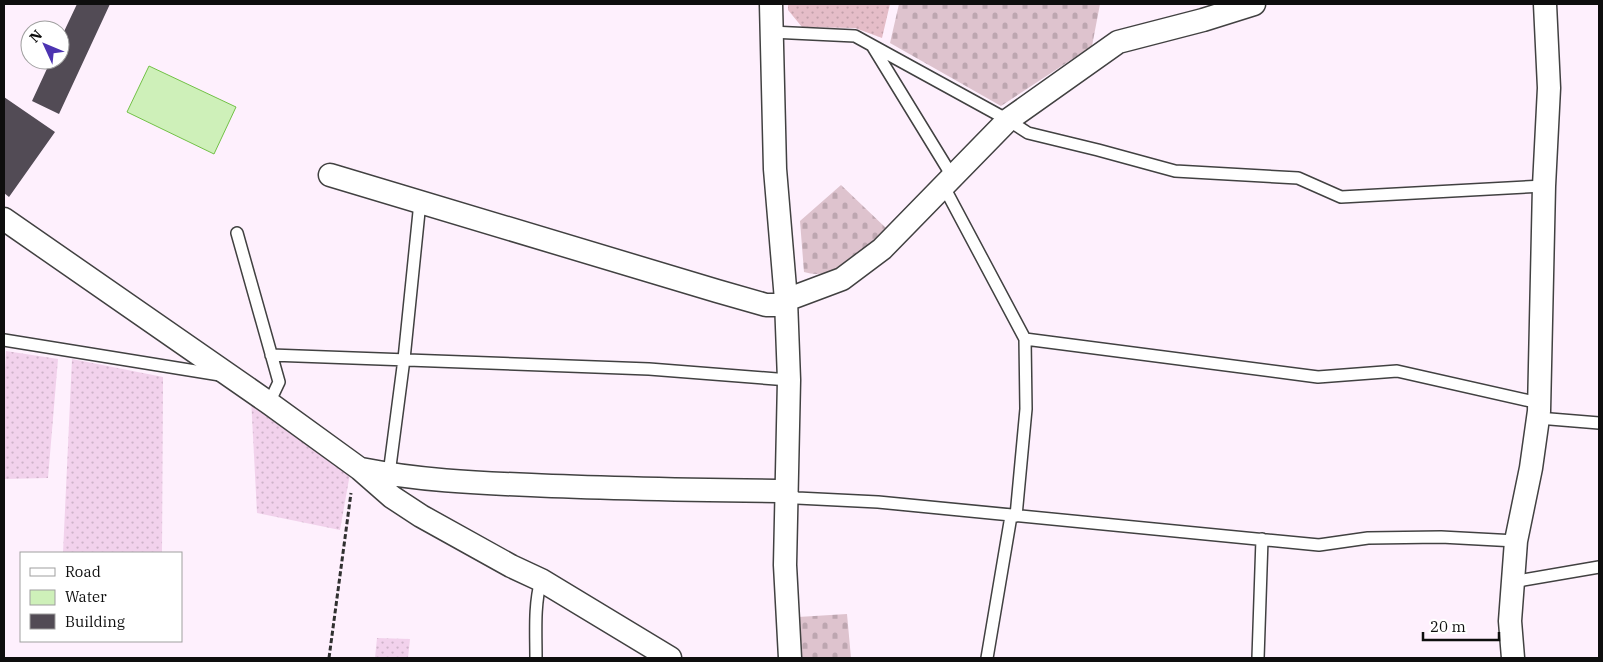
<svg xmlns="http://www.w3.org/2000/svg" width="1603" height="662" viewBox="0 0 1603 662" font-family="'IBM Plex Serif',serif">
	<defs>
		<pattern id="farmland-dots" width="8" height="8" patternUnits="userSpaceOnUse" patternTransform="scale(1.25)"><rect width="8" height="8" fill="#f2d2ec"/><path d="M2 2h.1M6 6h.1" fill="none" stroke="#ceb3c9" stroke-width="1.8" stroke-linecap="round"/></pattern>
		<pattern id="cemetery-stones" width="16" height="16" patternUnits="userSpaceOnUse" patternTransform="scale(1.25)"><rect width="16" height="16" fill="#dec3ce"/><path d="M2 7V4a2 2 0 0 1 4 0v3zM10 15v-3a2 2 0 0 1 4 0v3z" fill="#bda6b0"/></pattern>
		<pattern id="park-dots" width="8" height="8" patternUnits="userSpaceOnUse" patternTransform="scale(1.25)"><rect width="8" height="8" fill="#e5bdc8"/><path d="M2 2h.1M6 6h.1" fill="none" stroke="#c3a1ab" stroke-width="1.8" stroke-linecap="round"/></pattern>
	</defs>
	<rect width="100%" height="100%" fill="#fef0fd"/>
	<path fill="url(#farmland-dots)" d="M6,351L58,359L48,478L4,479V388Z
		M72,359L163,377L162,553H63Z
		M251,398L351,468L340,530L257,513Z
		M377,638L410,639L408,658H375Z"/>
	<path fill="url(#cemetery-stones)" d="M899,4H1100L1092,46L1001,106L890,43Z
		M841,185L887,229C865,250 837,282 804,272L800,221Z
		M847,614L851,658H801L798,617Z"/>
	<path fill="url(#park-dots)" d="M788,4H890L882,38L855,28L802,27L788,10Z"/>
	<path fill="#cef0b9" stroke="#72c147" d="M149,66L236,107L214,154L127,112Z"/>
	<path fill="#524b55" d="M77,4H110L59,114L32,101L51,60H60V40Z
		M4,97L55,132L9,197L4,193Z"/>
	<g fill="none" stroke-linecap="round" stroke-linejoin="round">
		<g stroke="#414141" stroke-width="14">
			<path id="service" d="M771,32L855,36L1008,120L1028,133L1098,150L1175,171L1298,178L1341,197L1544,186
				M873,47L952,176
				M943,185L1025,339L1318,377L1397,371L1539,403
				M237,233L279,382L269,403
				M4,340L220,375
				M271,355L649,369L789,380
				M1538,418L1599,423
				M389,474L404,359L420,202
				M786,493L797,498L878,502L1319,545L1368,538L1441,537L1516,541
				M1016,516L1026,409L1025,339
				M1512,582L1599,567
				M536,658C536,632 534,605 541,580
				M987,658L1011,516
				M1258,658L1262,539"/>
		</g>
		<g stroke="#414141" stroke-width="25">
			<path id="minor" d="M771,4L775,169L786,300L789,380L785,565L790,658
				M330,175L717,291L766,305H786
				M4,219L269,403L360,469L392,497L421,516L511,566L541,580L670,658
				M786,300L842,279L882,249L1008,120L1118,42L1203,20L1254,4
				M361,469C417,480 474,483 531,485C613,489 696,490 778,491L786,493
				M1513,658L1510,621L1516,541L1531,468L1539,411L1544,186L1549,88L1545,4"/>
		</g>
		<path stroke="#303030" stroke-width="3" stroke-dasharray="5 2.5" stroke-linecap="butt" d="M329,658L351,493"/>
		<use href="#service" stroke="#fff" stroke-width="11"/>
		<use href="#minor" stroke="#fff" stroke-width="22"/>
	</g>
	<rect width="1603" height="662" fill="none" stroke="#0e0e0e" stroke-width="10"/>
	<rect x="20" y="552" width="162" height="90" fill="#ffffff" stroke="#9f9f9f"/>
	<rect x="30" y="568" width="25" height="8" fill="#ffffff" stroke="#9f9f9f"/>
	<text x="65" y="577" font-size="15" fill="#0e0e0e">Road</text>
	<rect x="30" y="590" width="25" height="15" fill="#cef0b9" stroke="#9f9f9f"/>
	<text x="65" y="602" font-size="15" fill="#0e0e0e">Water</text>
	<rect x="30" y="614" width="25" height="15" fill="#524b55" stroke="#9f9f9f"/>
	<text x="65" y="627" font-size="15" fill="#0e0e0e">Building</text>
	<g transform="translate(45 45) rotate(314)"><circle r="24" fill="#ffffff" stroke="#9f9f9f"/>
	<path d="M0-4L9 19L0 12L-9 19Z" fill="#4c33b1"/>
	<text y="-8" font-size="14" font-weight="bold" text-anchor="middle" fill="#0e0e0e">N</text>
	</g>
	<path d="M1423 632v8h76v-8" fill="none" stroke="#0e0e0e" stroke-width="2.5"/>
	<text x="1430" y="632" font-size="15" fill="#0e0e0e" stroke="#ffffff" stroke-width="4" paint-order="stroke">20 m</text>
</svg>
